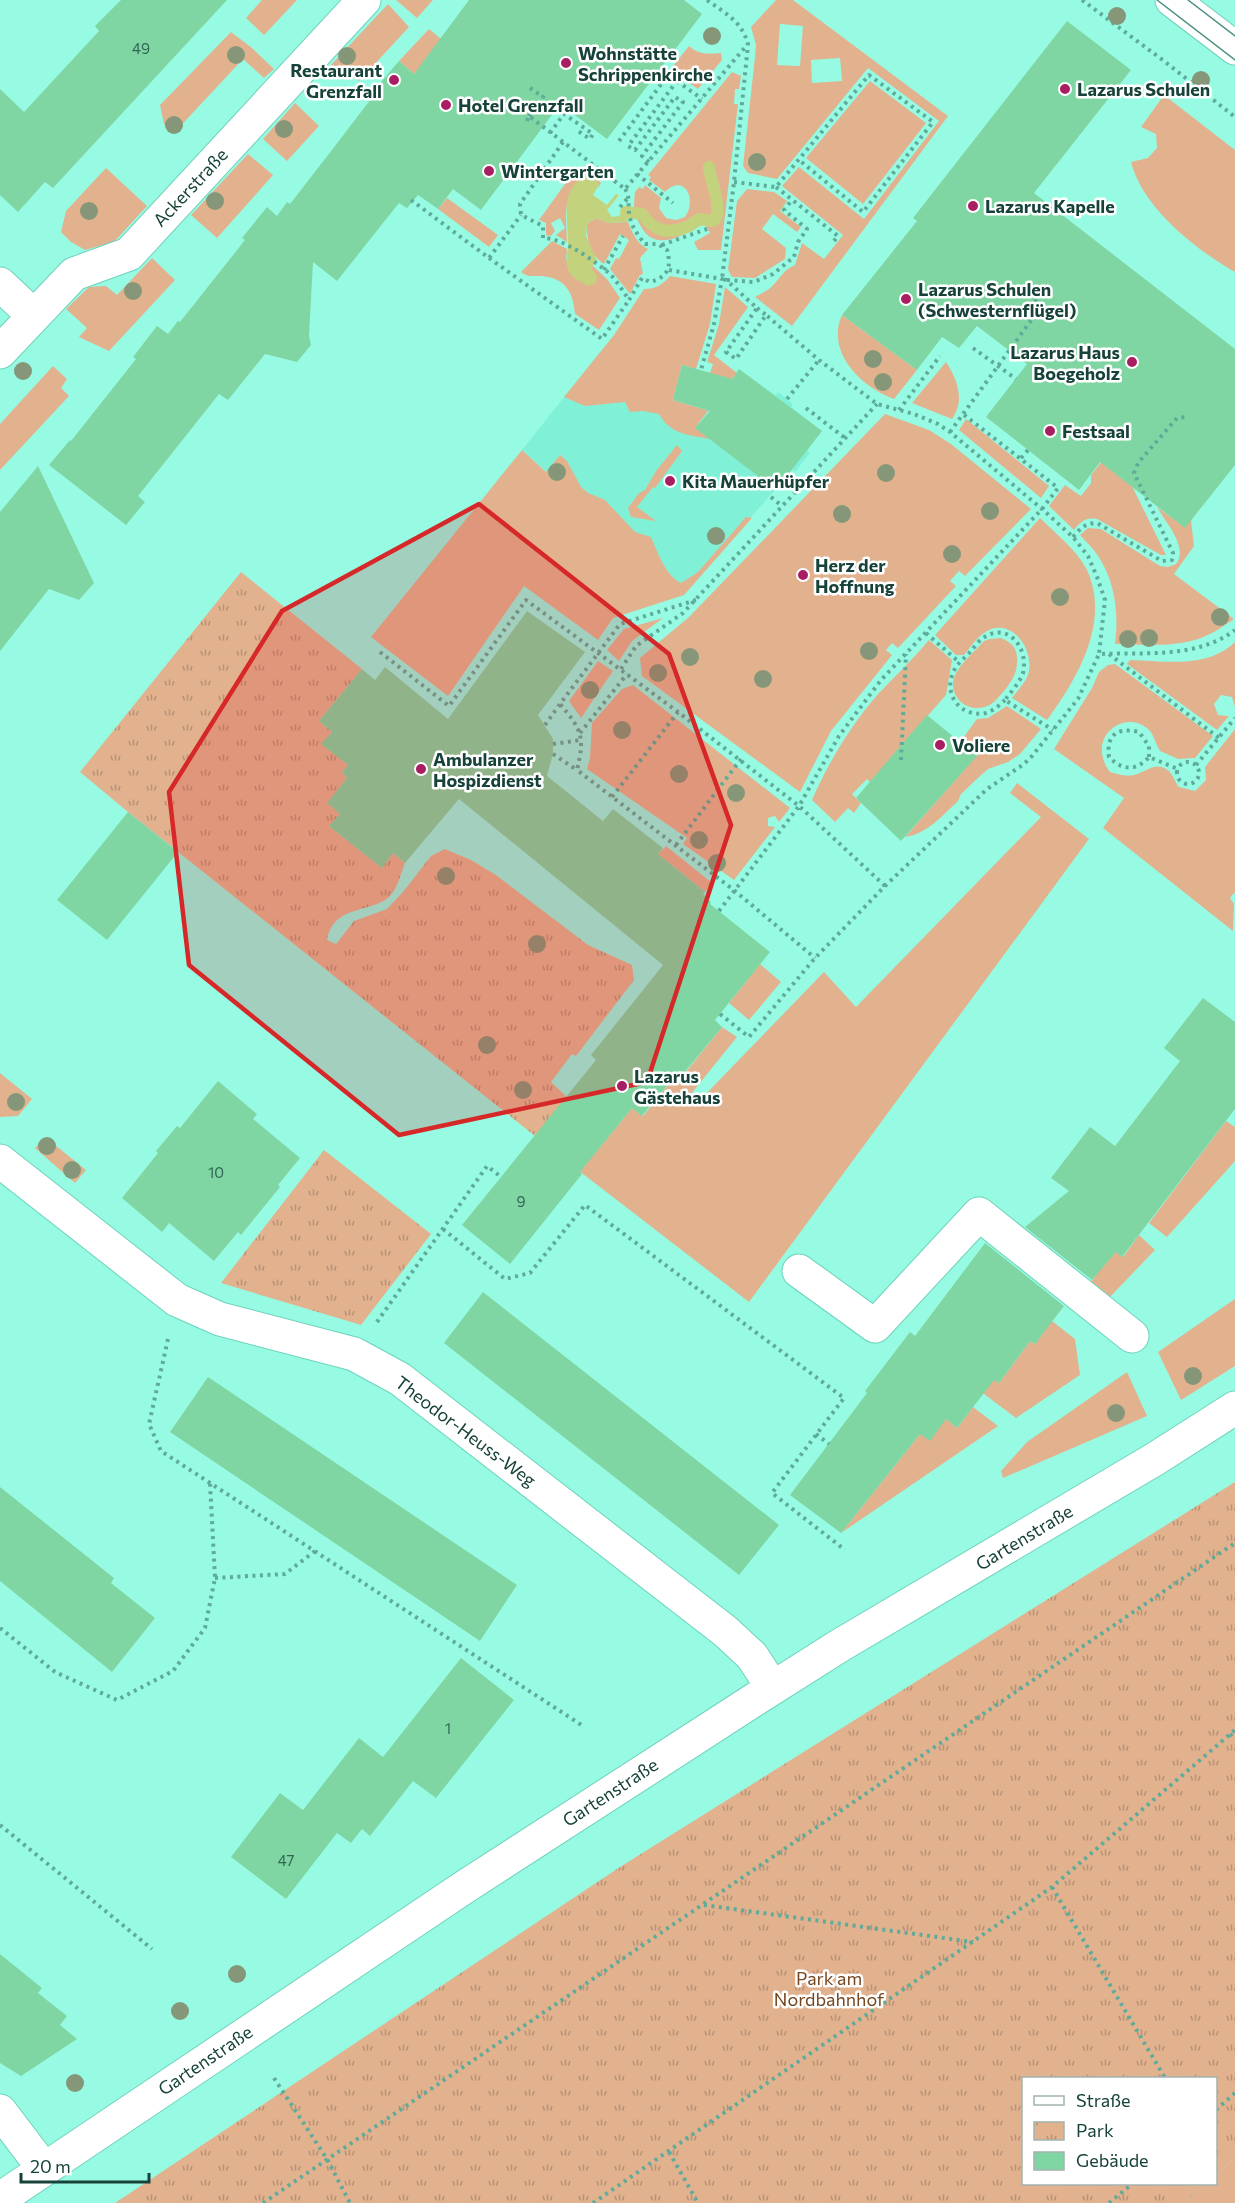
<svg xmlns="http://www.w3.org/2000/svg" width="1235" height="2203" viewBox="0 0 1235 2203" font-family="Commissioner,sans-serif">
	<defs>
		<pattern id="park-tufts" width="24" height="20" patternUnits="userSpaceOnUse" patternTransform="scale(1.5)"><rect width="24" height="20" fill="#e2b28f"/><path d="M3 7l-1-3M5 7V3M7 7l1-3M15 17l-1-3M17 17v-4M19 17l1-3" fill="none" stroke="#b69276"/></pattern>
	</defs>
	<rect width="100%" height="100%" fill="#97fbe4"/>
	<path fill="#80f1d7" d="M600,352L698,425L739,369L775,395L778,392L787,399L793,404L791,407L822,431L807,450L810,453L795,472L792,470L684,595L522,450Z"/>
	<path fill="#e2b28f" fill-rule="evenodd" d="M262,0H297L264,35L246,18Z
		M396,0H433L417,18Z
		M776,0H793L948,116L792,326L755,297C760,294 765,292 769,289C779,281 782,270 795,265L802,243L824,259L843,235L782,186L799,167L864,219L939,121L868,68L777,179L748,173L743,166L755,57L756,45L751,27ZM780,24L803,26L800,66L777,65ZM840,58L842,81L812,83L811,60Z
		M388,4L409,27L359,81L331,65Z
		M429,29L446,43L414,74L399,61Z
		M231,32L252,48L274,69L264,78L243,59L173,134L164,124L160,105Z
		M689,46C699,55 707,54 721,53L722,60L698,89L670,70Z
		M732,72L741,76L739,89H735L734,104H738L721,250H698L694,242L710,233L704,224C685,234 656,253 642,228C634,216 633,206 635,192L639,187L643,189L645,185L661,198L659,208L666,218L676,220L685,217C698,198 683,173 665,192L649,180L651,177L648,175Z
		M870,81L926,123L863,204L806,158Z
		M1164,95L1235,150V272C1196,250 1142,207 1131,162L1148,158L1157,148L1156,134L1141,127Z
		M295,103L319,126L287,161L263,139Z
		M248,154L273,175L217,238L191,215Z
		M106,168L147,206L114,242L85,250L71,242L61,232L66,211Z
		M575,170L593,175L601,183L597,190L599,184L581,178C562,201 566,214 567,242L556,235L565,228L560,218L551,223L555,231L551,236L546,235V223L539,220Z
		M747,189L774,192L787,201L780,211L801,227L797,232L773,214L762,229L786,248L785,259L755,278L732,277L728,270L737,201Z
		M447,198L498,235L489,247L438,209Z
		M596,218L609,223L628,222C633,234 637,244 648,249L640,258L643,274L640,275L630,294L610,269L616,258L619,259L629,240L620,234L604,264C591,256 586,239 587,224Z
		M552,241L567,249L566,260L591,269L593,266L607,279L620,298L599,330L575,314C573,290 564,277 539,276C530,276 528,277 521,272Z
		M152,258L175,280L109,351L79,337L87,328L66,309L89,287L106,286L117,295Z
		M670,276L716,284L710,324L696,369L682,365L673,400L706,410L716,375L710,373L713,364L707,362L719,324L725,287L748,307L714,355L737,373L695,428L710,439C688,435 670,434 659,414L643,411L630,412L625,402L585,406L564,397L614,335L644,289C656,289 662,285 670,276Z
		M842,315L917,370L894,399C862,388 825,352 842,315Z
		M946,362C958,380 965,401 952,419L912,403Z
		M53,366L67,379L61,388L69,396L0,470V424Z
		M1149,401L1131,484L1166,555H1161L1097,519C1086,517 1080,522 1074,530L1049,506L1065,485L1081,496L1091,483V475Z
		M885,414L929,430L951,444L1031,509L965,576L959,571L950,581L956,586L898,648L892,643L886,650L892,655L831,731L800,792L642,676L640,658L689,617Z
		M966,419L1049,486L1041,498L959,430Z
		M677,445L682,451L655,488L653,487L637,507L656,521L631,517L628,508L639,493L645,490L656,471Z
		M522,450L546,472L560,455L567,461L581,487L588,493L605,500L635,532L651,537C658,553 665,575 681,583L698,572L746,517L752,518L684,595L613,618L598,640L524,586L448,696L371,637Z
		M1157,507L1172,518L1179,510L1191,520L1194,546L1174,574L1234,619C1226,624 1218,630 1210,634C1181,649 1146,644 1115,644C1119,613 1115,579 1096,553C1092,547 1085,541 1080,535L1088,528L1101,529L1160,566L1168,567L1176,564C1189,547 1165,522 1157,507Z
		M1040,518C1056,534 1077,550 1087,570C1111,622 1077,679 1047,720L1012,698C1017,691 1025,683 1028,675C1035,653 1016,621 991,629C979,634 972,645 964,655H956L935,635Z
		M663,618L632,641L619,661L607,650L624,629Z
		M1001,638C1013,643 1018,649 1017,662C1017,674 1011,682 1004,691C999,696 994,704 987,706C966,715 945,693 956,673C963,661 975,651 984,641L990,639Z
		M929,640L952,660L946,695L908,738L926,753L885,796L867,779L852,794L861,803L854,813L848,808L835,822L812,800C828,763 851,725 878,694C895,676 913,659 929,640Z
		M1235,642V707L1232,697L1221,695L1214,704L1218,715L1229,716L1217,730L1127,664L1130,660C1165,661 1207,669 1235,642Z
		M598,661L613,671L581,718L569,701Z
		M1115,664L1213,736L1195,758L1178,759L1160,751C1156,745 1154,735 1149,730C1126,707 1084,737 1110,772C1118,774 1126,777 1134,775C1146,772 1156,760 1169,771C1173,775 1175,782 1179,787L1195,791L1206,780L1205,767L1235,729V892L1230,898L1234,904L1233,931L1103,828L1124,798L1054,749L1092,688L1099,672L1108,665Z
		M633,685L790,808L779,822L775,816L768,818V826L775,827L734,880L683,844L687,838L587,769L590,758L592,723L622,689Z
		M1007,706L1041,729L1020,754L1008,762L988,769L980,776L961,794L958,801C943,815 927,834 905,837L980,752L963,738L977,719L988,718Z
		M1017,783L1089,839L749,1302L574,1167L596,1152L632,1108L643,1116L679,1071L684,1074L722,1027L737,1037L691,1094L699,1101L824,972L856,1007L1041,817L1010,793Z
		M666,846L712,883L705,892L668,862L665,864L656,856Z
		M760,964L781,982L749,1020L729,1003Z
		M0,1073L32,1099L18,1116L0,1117Z
		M1226,1121L1235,1127V1161L1167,1237L1149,1223Z
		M45,1137L86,1170L75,1183L35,1148Z
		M1139,1235L1155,1250L1109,1298L1091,1282L1114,1250L1123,1257Z
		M1235,1299V1366L1181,1400L1158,1352Z
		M1052,1321L1075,1339L1080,1375L1016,1418L980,1391L991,1377L999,1383L1030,1341L1035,1344Z
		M1127,1372L1147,1416L1003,1478L1001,1471L1027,1442Z
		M973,1407L998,1426L841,1533L920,1434L946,1419L957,1428Z
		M1235,2158V2203H1184L1206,2184H1216V2175Z"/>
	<path fill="url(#park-tufts)" d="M241,572L362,669L319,721L332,732L322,744L348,765L342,772L347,778L328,803L340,814L329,826L382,868L393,853L405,863C401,873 397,890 389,897C369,914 334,904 327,940L336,944L354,921L387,909L403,892L431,856L445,849L471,860L496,875L588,945L632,965L634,980L576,1056L572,1054L551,1082L567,1097L535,1136L128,812L80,772Z
		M324,1150L431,1234L361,1325L221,1283Z
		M1235,1482V2158L1216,2175V2078H1024V2184H1206L1184,2203H115L620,1867Z"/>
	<path fill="#c3d37d" d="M586,177L596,180L599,184L593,195L607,205L616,194L619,195L607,210L612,217L619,216L623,211L626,212L628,222L609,223L596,218L587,224L586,236L597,260L591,269L597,275L596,283L589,286C580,282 571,278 568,269C565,260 568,253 568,245C569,224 558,187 586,177Z"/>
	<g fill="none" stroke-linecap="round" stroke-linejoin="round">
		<path stroke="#c3d37d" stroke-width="12" d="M626,212L642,214C655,232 667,234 687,227C692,226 694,221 699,219L713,221L716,218C721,202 711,184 709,167"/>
	</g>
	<path fill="#80d6a3" d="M121,0H227L53,188L45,182L18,212L0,195V89L24,112L99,31L95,26Z
		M469,0H684L702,14L607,139L560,104L481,210L453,189L438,209L418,195L407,208L399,203L337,281L313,262L309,336L311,345L297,362L265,354L228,400L219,394L138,496L145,502L126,525L49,465L70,440L71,441L136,359L133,357L157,326L168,334L178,321L180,322L245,240L242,238L267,207L277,216L287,202L290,204L338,142L377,91L375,89L399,61L414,74Z
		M1067,21L1131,70L1034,193L1235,349V465L1185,528L1100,462L1079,490L986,417L1027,364L977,326L959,348L942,337L917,370L842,315L917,221L913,218Z
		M682,365L733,379L739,369L822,431L776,490L695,428L710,411L673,400Z
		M38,466L94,583L79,600L49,589L0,651V512Z
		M527,611L585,652L538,715L553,739V754L547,776L603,821L613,809L663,848L658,854L705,892L703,894L711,902L710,904L770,952L715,1020L722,1027L683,1074L679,1071L642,1116L632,1108L580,1172L582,1174L510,1264L462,1225L596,1060L591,1055L663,965L459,799L405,863L393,853L382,868L329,826L340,814L327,803L347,778L342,772L348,765L321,744L332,732L319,721L362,669L375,680L385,667L448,719Z
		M927,715L977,756L901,841L856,798Z
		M128,812L178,852L107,940L57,900Z
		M1203,998L1235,1022V1109L1122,1257L1116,1252L1092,1280L1025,1227L1069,1191L1051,1178L1090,1127L1115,1146L1180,1061L1164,1048Z
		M218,1081L257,1114L253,1119L300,1158L278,1185L280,1187L241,1235L238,1232L214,1261L169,1223L162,1232L122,1198L158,1153L156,1151L177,1126L180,1128Z
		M985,1243L1064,1306L1035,1344L1030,1341L999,1383L994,1380L957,1428L946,1419L930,1441L920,1434L841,1533L790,1495L867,1393L865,1391L910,1332L915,1336Z
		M483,1292L779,1525L739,1575L444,1343Z
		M208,1377L517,1585L480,1641L170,1432Z
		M0,1487L114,1578L111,1583L155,1618L112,1672L0,1581Z
		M461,1658L514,1700L436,1798L413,1781L370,1836L362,1829L351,1843L337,1833L286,1899L231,1857L280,1793L303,1810L359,1738L383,1757Z
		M0,1954L42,1988L38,1993L67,2016L60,2025L77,2039L21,2076L0,2063Z"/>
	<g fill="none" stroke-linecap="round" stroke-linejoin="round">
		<g stroke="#6ed2bc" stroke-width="35">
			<path id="minor" d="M0,284L34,316
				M0,352L74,274L129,254L364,0
				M0,1161L177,1300L220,1319L354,1354L400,1379L725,1631L752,1656L773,1688
				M799,1271L875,1326L979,1214L1132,1336
				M0,2111L44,2169
				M0,2199L463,1888L757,1698L839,1646L1155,1459L1235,1408"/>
		</g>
		<g stroke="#6ed2bc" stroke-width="35">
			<path id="major" d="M1172,0L1235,48"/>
		</g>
		<path stroke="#5fab9a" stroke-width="4" stroke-dasharray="3 4.5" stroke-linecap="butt" d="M707,0C725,13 743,22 748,45L734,182L722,279L726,280L757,308L726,352L736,359L766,315L819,360L877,404L914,414L938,424L950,432L1042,509L1073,537L1088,556L1097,577L1105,600L1099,654C1144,652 1197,659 1235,630
			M1082,0L1164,61L1235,117
			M677,81L702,99
			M530,88L543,97
			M529,116L546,93
			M527,121L529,116L625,189L747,45
			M550,133L564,114L593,134L590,139L578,131
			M619,141L665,79
			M563,142L520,204L521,215L543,226V238C563,238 593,260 609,273C617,281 623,291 629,300L642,278L650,282C668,277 672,267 667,250L658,244H645C639,237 632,227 630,218C627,208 631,197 625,189
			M649,162L642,156L683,102L675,97L635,150L628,146L677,81L668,75L665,79L657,74
			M637,174L673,203
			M734,182L776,187L869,75L933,122L863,212L799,160
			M776,187L838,236L834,241
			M411,200L489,258L521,215
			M620,207L628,198
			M662,245L707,229
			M489,258L602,339L629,300
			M604,270L623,236
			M669,270L722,279L714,324L701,370
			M727,280L754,282L773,274L794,257L798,242L807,229L784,210L792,200
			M757,308L766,315
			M973,348L1016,379
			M787,399L819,360
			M806,408L845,438
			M899,410L940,356
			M950,432L1035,315L1036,297
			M1021,458L1028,450
			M771,497L782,506
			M1073,537C1080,529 1085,523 1097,523L1162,561L1172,560L1173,553L1134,473L1138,463L1177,418L1188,417
			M696,600L620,624L560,704C582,730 585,737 577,770L735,891L815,958
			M926,633L959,662
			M380,652L449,706L526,600L678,712L799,806L885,886
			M1109,654L1219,738
			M621,669L636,646L683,613L877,404
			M1005,700C1000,705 993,711 986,713C962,718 943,696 953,673C956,664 964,659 970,652C974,648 978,641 983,638C1007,621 1029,647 1023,673C1020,682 1011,692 1005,700L1053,730
			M545,725L560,704
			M580,733L627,674
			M553,744L581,740
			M553,754L577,770
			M1149,757V746L1139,732C1117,727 1106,735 1109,757C1122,771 1137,771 1149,757L1178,769
			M901,760L906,654
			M1177 773a11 11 0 1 1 22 0a11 11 0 1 1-22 0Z
			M1196,765L1235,718
			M612,797L678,712
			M676,845L741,759
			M719,911L799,806L839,736L881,680L1042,509L1058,488L963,414
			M720,1014L749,1037L815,958L885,886L987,789L1024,764L1032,756L1078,699L1099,654
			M443,1229L505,1279L530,1273L585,1205L844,1398L772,1493L845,1550
			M377,1322L487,1166L501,1177
			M168,1339L149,1424L161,1451L583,1726
			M816,1434L829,1444
			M215,1578L285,1574L315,1551
			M0,1628L55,1672L117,1700L173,1671L205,1628L215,1578L210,1483
			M1230,1734L1235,1739
			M0,1825L152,1949
			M1052,1887L1165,2078
			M704,1905L973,1942
			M274,2078L327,2159L350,2203
			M1216,2110L1235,2093
			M669,2152L698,2203
			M263,2203L1235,1543
			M593,2203L1052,1887L1235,1730
			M1109,2203L1132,2184"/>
		<use href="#minor" stroke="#fff" stroke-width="33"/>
		<use href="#major" stroke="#fff" stroke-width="33"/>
		<path stroke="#4d9082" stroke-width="1.5" d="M1157,0L1235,60
			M1188,0L1235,36"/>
	</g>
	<g fill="#859778">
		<circle cx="1117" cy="16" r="9"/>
		<circle cx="712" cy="36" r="9"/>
		<circle cx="236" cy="55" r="9"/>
		<circle cx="347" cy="56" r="9"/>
		<circle cx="1201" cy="80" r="9"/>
		<circle cx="174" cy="125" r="9"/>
		<circle cx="284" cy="129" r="9"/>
		<circle cx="757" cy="162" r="9"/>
		<circle cx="215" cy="201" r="9"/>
		<circle cx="89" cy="211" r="9"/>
		<circle cx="133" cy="291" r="9"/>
		<circle cx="873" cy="359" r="9"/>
		<circle cx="23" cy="371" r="9"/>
		<circle cx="883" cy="382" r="9"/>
		<circle cx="557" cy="472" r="9"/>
		<circle cx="886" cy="473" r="9"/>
		<circle cx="990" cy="511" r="9"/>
		<circle cx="842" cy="514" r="9"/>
		<circle cx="716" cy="536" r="9"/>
		<circle cx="952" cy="554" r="9"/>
		<circle cx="1060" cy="597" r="9"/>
		<circle cx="1220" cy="617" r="9"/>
		<circle cx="1149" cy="638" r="9"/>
		<circle cx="1128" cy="639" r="9"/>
		<circle cx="869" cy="651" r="9"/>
		<circle cx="690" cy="657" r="9"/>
		<circle cx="658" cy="673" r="9"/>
		<circle cx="763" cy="679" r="9"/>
		<circle cx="590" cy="690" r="9"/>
		<circle cx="622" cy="730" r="9"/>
		<circle cx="679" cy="774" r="9"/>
		<circle cx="736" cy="793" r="9"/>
		<circle cx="699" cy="840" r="9"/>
		<circle cx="717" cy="863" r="9"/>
		<circle cx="446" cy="876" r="9"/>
		<circle cx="537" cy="944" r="9"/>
		<circle cx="487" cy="1045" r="9"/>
		<circle cx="523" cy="1090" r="9"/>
		<circle cx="16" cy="1102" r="9"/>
		<circle cx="47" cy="1146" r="9"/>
		<circle cx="72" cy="1170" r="9"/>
		<circle cx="1193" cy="1376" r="9"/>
		<circle cx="1116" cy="1413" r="9"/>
		<circle cx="237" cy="1974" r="9"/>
		<circle cx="180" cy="2011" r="9"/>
		<circle cx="75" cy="2083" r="9"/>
	</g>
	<path fill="#d62828" fill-opacity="0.2" stroke="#d62828" stroke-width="4.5" stroke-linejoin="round" d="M479,504L669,654L731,825L647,1082L399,1135L189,965L169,792L282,611Z"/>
	<g fill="#a91e62" stroke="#fff" stroke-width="2">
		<circle cx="566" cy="63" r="6"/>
		<circle cx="394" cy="80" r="6"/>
		<circle cx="1065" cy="89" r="6"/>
		<circle cx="446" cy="105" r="6"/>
		<circle cx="489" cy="171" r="6"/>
		<circle cx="973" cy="206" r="6"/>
		<circle cx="906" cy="299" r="6"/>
		<circle cx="1132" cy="362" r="6"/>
		<circle cx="1050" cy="431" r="6"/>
		<circle cx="670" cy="481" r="6"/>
		<circle cx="803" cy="575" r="6"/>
		<circle cx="940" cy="745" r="6"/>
		<circle cx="421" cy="769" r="6"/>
		<circle cx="622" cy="1086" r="6"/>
	</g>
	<g text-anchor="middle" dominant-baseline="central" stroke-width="5" stroke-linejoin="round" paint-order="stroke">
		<g font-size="15" fill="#306754">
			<text x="141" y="48">49</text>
			<text x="216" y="1172">10</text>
			<text x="521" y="1201">9</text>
			<text x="448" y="1728">1</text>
			<text x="286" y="1860">47</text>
		</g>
		<g font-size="18" font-weight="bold" fill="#164239" stroke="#fff" text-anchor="start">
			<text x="578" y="53">Wohnstätte<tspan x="578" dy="21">Schrippenkirche</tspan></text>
			<text x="382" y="70" text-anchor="end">Restaurant<tspan x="382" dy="21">Grenzfall</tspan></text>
			<text x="1077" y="89">Lazarus Schulen</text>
			<text x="458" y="105">Hotel Grenzfall</text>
			<text x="501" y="171">Wintergarten</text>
			<text x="985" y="206">Lazarus Kapelle</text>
			<text x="918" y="289">Lazarus Schulen<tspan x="918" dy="21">(Schwesternflügel)</tspan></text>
			<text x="1120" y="352" text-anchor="end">Lazarus Haus<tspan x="1120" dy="21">Boegeholz</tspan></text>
			<text x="1062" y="431">Festsaal</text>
			<text x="682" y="481">Kita Mauerhüpfer</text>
			<text x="815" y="565">Herz der<tspan x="815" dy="21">Hoffnung</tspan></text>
			<text x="952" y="745">Voliere</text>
			<text x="433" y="759">Ambulanzer<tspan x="433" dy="21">Hospizdienst</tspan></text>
			<text x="634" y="1076">Lazarus<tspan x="634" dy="21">Gästehaus</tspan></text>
		</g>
		<g font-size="18" fill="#164239" stroke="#fff">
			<text transform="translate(190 187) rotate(-47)">Ackerstraße</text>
			<text transform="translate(466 1431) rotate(37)">Theodor-Heuss-Weg</text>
			<text transform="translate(1024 1537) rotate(-31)">Gartenstraße</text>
			<text transform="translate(610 1792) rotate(-33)">Gartenstraße</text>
			<text transform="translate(205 2060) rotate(-34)">Gartenstraße</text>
		</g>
		<g font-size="18" fill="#76461f" stroke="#fff">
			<text x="829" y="1978">Park am<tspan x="829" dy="21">Nordbahnhof</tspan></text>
		</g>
	</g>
	<rect x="1022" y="2077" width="195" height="108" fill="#ffffff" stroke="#a2b3b0" stroke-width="1.5"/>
	<rect x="1034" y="2096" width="30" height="9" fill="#ffffff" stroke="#a2b3b0" stroke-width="1.5"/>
	<text x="1076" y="2107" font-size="18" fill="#164239">Straße</text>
	<rect x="1034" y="2122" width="30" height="18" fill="url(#park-tufts)" stroke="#a2b3b0" stroke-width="1.5"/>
	<text x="1076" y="2137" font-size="18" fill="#164239">Park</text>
	<rect x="1034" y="2152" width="30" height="18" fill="#80d6a3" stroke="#a2b3b0" stroke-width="1.5"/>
	<text x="1076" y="2167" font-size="18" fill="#164239">Gebäude</text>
	<path d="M21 2173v9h128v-9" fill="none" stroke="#164239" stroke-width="3"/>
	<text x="30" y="2173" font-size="18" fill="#164239" stroke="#ffffff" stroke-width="4.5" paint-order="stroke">20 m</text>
</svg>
